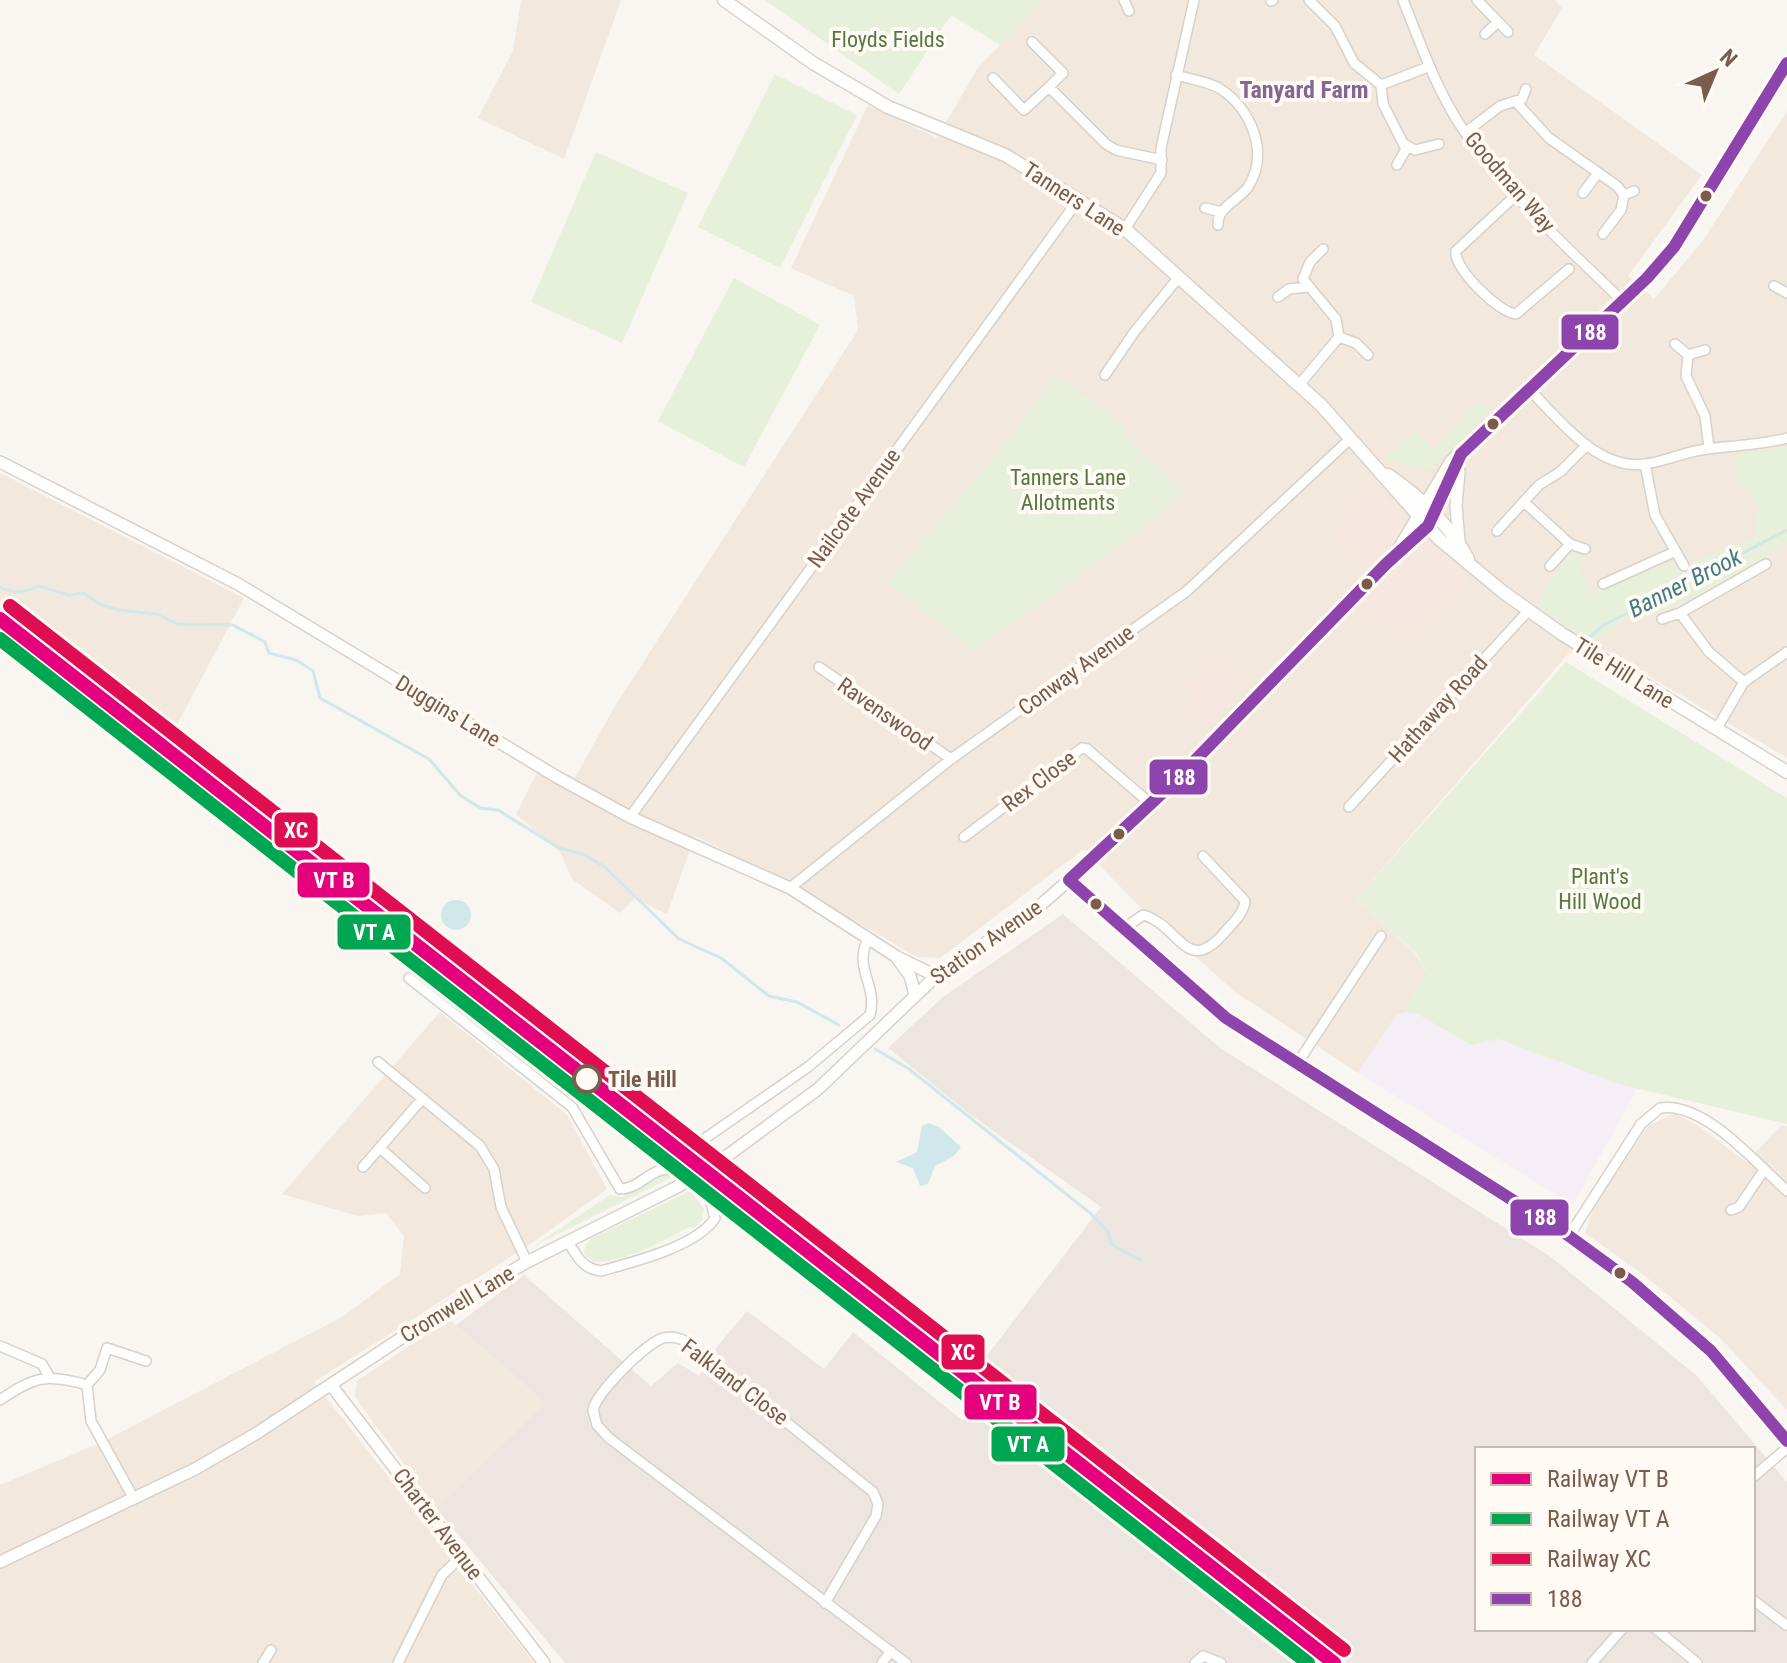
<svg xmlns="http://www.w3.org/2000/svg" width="1787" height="1663" viewBox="0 0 1787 1663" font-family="'Roboto Condensed',sans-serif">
	<rect width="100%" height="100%" fill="#f9f5f0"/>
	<path fill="#f2e8de" d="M521,0H621L564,159L478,118L513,51Z
		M1043,0H1555L1562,8L1534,55L1702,175L1628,276L1654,299L1704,239L1787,111V758L1598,646L1569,653L1356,899L1415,953L1426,972L1405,1012L1396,1016L1358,1073L1235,992L1135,902L1084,849L940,958L917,957L784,880L695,836L667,914L635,898L620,913L572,879L560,852L516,814L538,771L570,787L615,706L858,330L854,296L791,268L868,105L937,138L977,69Z
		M0,473L244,598L170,738L0,607Z
		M440,1012L567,1115L607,1189L529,1245L314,1382L534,1663H0V1485L102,1442L342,1317L400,1274L404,1236L386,1213L358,1216L282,1194Z
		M1674,1113L1700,1127L1746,1162L1782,1125L1787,1126V1410L1722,1340L1645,1276L1585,1233L1593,1208L1648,1126Z
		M449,1319L545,1403L436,1508L355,1397L357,1381Z"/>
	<path fill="#f6e8e1" d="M1375,485L1469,579L1409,643L1360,601L1380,577L1334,533Z
		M1219,662L1246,685L1207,727L1183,704L1193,694L1185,686Z"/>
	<path fill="#ede5e0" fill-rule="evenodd" d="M1063,914L1220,1048L1551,1257L1696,1375L1787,1482V1663H1348L976,1370L1101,1207L971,1115L888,1048L943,997ZM1477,1449H1753V1629H1477Z
		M524,1275L651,1386L678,1363L699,1376L716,1348L747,1311L824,1369L853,1332L962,1420L974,1405L1303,1663H565L436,1508L545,1403L456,1325Z"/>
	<path fill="#f6eef6" d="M1405,1012L1419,1015L1471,1045L1498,1039L1637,1089L1573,1205L1358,1073L1396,1016Z"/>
	<path fill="#e7f0db" d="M765,0H1043L1000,45L951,15L899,94Z
		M775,74L857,115L780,268L698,227Z
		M596,152L688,193L622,343L531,302Z
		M734,278L820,325L744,467L658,421Z
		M1056,376L1121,423L1128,439L1185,493L1105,557L974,651L887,583L1011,437Z
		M1478,403L1492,410L1431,468L1383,460L1414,431L1434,448Z
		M1787,446V542C1743,570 1697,602 1646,617L1641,610L1589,645L1538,607L1548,583L1574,551L1584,557L1581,573L1589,595L1672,562L1681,573L1693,566L1691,562L1756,537L1758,503L1739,481L1734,456Z
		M1566,662L1787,798V1124L1622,1085L1498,1039L1471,1045L1419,1015L1405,1012L1426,971L1416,953L1356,899Z
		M660,1175L674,1176L532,1247L610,1195L622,1197Z
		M690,1191L704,1209L702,1220L693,1229L691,1226C663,1241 625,1263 593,1262L584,1254L585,1246L592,1238Z"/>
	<path fill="#d0e8ea" d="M441 915a15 15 0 1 1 30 0a15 15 0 1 1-30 0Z
		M928,1123L939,1127L961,1147L954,1156L935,1166L928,1184L920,1186L913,1168L896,1162L917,1152L922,1126Z"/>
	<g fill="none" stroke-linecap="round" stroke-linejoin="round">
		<path stroke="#d0e8ea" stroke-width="3" d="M0,587C14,594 24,593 38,586L69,595L84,593L99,604L119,610L157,614L177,624L233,625L265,642L269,653L296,660L313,671L320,698L429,759L460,795L480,808L498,810L559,848L583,854L605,867L679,939L721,958L769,996L797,1002L839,1025
			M1586,640L1604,625L1787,530
			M875,1049L909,1069L1090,1213L1108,1232L1111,1244L1140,1260"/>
		<g stroke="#d7d1cb" stroke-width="12">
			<path id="minor" d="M1124,0L1129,11
				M1309,0L1335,26L1354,63L1381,85L1383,104L1406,149L1397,165
				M1403,0C1419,40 1433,80 1455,117C1499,188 1565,244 1623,302
				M1477,0L1508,32
				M1271,1L1273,0
				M1485,34L1498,22
				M1032,42L1063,73L1049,87
				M1176,75C1190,79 1206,81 1219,88C1251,108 1270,153 1248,187C1239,200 1217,207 1218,225
				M993,78L1024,110L1049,87L1106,144L1116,150L1162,160
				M1381,85L1428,67
				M1516,102L1549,138L1617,186L1624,195L1634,191
				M1466,132L1500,106L1522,99L1526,89
				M1404,144L1415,150L1439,144
				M1583,193L1598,173
				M1516,195L1456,251C1453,268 1499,313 1516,314L1569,269
				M1205,208L1222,212
				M1125,229L1161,173V148L1194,0
				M1603,234L1621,210L1624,195
				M1774,286L1787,293
				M1278,297L1289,289L1307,287
				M1339,337L1356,343L1368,355
				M1675,344L1688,355L1686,376L1705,416L1709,448
				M1688,355L1705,350
				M1105,375L1135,331L1179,277
				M1299,385L1339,337L1336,319L1303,279L1310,262L1323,249
				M1530,390C1560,421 1598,471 1646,464C1665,461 1682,453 1701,450C1730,445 1758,446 1787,438
				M1645,464L1655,515L1684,566
				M1524,502L1570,544L1585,549
				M1497,531L1539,485L1560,472L1587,445
				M1550,566L1570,544
				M1603,584L1674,552
				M1662,619L1680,613
				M819,667L951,759
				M1744,682L1709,652L1680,613L1766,564
				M1716,730L1744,682L1787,652
				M1349,807L1528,611
				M630,817L1079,199
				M964,837L1082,748L1087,749L1151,804
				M790,888L951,759L1187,591L1351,438
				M1123,929L1143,915C1180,925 1186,978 1225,932C1233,923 1244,913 1245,901L1203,856
				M409,978L572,1107L620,1189C643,1189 655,1159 679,1173
				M378,1062L480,1146L494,1169L501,1207L527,1262
				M1297,1064L1381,936
				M694,1146L808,1067L870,1015C878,984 853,970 868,938
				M380,1148L425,1188
				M363,1167L422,1099
				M1731,1210L1739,1207L1764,1170
				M1569,1236L1641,1124L1660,1108C1704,1101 1756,1163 1787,1191
				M568,1241C576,1256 583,1269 601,1271C633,1262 698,1246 715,1218L710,1199L698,1187
				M0,1346L42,1364L50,1378
				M87,1385L91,1421L134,1499
				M87,1385L100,1370L107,1348L146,1361
				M0,1400C34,1377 46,1373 87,1385
				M1753,1477L1787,1448
				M1753,1600L1786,1625
				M825,1603L876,1516L878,1504L873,1492L687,1342C680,1338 672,1336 663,1338C645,1344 597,1392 593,1410L597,1425L609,1438L906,1663
				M1656,1629L1697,1663
				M263,1663L271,1650
				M398,1663L442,1575L462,1556
				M882,1663L891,1651
				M1195,1663L1203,1656L1221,1663
				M1592,1663L1622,1629"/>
		</g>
		<g stroke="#d7d1cb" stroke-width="14">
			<path id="tertiary" d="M0,462L238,584L557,777L630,817L790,888L897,957L936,976
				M1459,541L1456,506L1459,471
				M1399,548L1451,461L1623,302L1674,247L1787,63
				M1069,880L1226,1018L1569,1236L1632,1282L1711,1351L1787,1441
				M897,958L910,976L915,994
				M716,1164L818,1089L936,976L1035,910L1069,880L1173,783L1386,564L1428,526L1461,454
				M331,1385L544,1663
				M0,1562L195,1469L257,1433L444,1310L527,1262L679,1186"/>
		</g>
		<g stroke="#d9d2cb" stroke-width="15">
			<path id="secondary" d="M724,0L813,63L888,107L1005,155L1125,229L1321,405L1439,539L1503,592L1562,634L1787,772
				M1388,475C1420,497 1449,523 1468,559"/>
		</g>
		<use href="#minor" stroke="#fefefd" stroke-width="9"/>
		<use href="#tertiary" stroke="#fefefd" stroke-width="11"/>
		<use href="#secondary" stroke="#fefefd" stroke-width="12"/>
		<g stroke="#d7d1cb" stroke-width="14" stroke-linecap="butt">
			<path id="tertiary-bridge" d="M679,1186L716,1164"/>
		</g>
		<use href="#tertiary-bridge" stroke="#fefefd" stroke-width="11"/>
		<g stroke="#fffaf3" stroke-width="18">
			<path id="bus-1" d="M1787,63L1674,247L1647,278L1461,454L1428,526L1386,564L1173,783L1069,880L1226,1018L1569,1236L1632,1282L1711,1351L1787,1441"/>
		</g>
		<use href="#bus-1" stroke="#8e44ad" stroke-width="12"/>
		<g stroke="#fffaf3" stroke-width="20">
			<path id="rail-1" d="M0,619L1334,1663"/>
		</g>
		<g stroke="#fffaf3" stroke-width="20">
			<path id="rail-2" d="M0,639L1308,1663"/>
		</g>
		<g stroke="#fffaf3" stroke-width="20">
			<path id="rail-3" d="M10,606L1344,1650"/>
		</g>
		<use href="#rail-1" stroke="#e5007d" stroke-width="14"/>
		<use href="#rail-2" stroke="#00a651" stroke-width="14"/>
		<use href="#rail-3" stroke="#df0d52" stroke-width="14"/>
	</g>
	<g fill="#7a5c4d" stroke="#fffaf3" stroke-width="3">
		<circle cx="1706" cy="196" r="7"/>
		<circle cx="1493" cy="424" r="7"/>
		<circle cx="1367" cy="584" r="7"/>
		<circle cx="1119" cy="834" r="7"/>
		<circle cx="1096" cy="904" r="7"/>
		<circle cx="1620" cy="1273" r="7"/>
	</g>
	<circle fill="#fffaf3" stroke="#7a5c4d" stroke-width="4" cx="587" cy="1079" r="13"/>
	<g text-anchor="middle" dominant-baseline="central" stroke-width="8" stroke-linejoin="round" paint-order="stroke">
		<g font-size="22" fill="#537a41" stroke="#fffaf3">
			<text x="888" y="39">Floyds Fields</text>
			<text x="1068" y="477">Tanners Lane<tspan x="1068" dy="25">Allotments</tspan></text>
			<text x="1600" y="876">Plant's<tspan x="1600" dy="25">Hill Wood</tspan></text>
		</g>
		<g font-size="22" fill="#7a5c4d" stroke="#fffaf3">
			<text transform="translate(1510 182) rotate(49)">Goodman Way</text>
			<text transform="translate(1074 199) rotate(33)">Tanners Lane</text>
			<text transform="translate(854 508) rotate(-54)">Nailcote Avenue</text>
			<text transform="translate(1076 670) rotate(-36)">Conway Avenue</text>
			<text transform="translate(1624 673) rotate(32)">Tile Hill Lane</text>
			<text transform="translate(1438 709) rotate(-48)">Hathaway Road</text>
			<text transform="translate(448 711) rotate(31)">Duggins Lane</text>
			<text transform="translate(885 714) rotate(35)">Ravenswood</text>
			<text transform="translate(1039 781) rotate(-37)">Rex Close</text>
			<text transform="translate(986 942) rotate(-35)">Station Avenue</text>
			<text transform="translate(457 1304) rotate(-31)">Cromwell Lane</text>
			<text transform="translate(735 1382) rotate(37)">Falkland Close</text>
			<text transform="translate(438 1524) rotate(53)">Charter Avenue</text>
		</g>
		<g font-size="22" font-weight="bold" fill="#7a5c4d" stroke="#fffaf3" text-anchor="start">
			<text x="608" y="1079">Tile Hill</text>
		</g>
		<g font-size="24" font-weight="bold" fill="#846695" stroke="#fffaf3">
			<text x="1304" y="90">Tanyard Farm</text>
		</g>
		<g font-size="24" font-style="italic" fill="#437c86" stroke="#fffaf3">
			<text transform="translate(1685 583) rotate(-27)">Banner Brook</text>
		</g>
	</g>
	<g stroke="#fffaf3" stroke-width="3">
		<rect x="1560" y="313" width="60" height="38" rx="8" fill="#8e44ad"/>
		<rect x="1148" y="758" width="61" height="38" rx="8" fill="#8e44ad"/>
		<rect x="273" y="811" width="46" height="38" rx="8" fill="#df0d52"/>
		<rect x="296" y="861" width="75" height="38" rx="8" fill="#e5007d"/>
		<rect x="336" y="913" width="76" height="38" rx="8" fill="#00a651"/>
		<rect x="1509" y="1198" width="61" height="39" rx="8" fill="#8e44ad"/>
		<rect x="940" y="1333" width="46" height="38" rx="8" fill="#df0d52"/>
		<rect x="963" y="1383" width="75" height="38" rx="8" fill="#e5007d"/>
		<rect x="990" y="1425" width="76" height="38" rx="8" fill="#00a651"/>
	</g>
	<g font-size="22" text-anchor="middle" font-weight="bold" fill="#fff">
		<text x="1590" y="340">188</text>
		<text x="1179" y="785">188</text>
		<text x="296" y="838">XC</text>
		<text x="334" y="888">VT B</text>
		<text x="374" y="940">VT A</text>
		<text x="1540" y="1225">188</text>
		<text x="963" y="1360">XC</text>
		<text x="1000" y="1410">VT B</text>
		<text x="1028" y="1452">VT A</text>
	</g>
	<rect x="1475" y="1447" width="280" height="184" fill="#fffaf3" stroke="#cabbb1" stroke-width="2"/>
	<rect x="1491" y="1473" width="40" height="12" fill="#e5007d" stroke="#cabbb1" stroke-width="2"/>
	<text x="1547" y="1487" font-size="24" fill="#7a5c4d">Railway VT B</text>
	<rect x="1491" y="1513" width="40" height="12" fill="#00a651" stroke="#cabbb1" stroke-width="2"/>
	<text x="1547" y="1527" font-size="24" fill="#7a5c4d">Railway VT A</text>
	<rect x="1491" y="1553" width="40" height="12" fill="#df0d52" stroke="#cabbb1" stroke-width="2"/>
	<text x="1547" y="1567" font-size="24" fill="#7a5c4d">Railway XC</text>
	<rect x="1491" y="1593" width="40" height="12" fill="#8e44ad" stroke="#cabbb1" stroke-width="2"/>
	<text x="1547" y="1607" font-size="24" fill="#7a5c4d">188</text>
	<g transform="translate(1715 72) rotate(44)" stroke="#fffaf3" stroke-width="6" paint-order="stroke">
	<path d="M0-6L14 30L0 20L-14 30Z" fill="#7a5c4d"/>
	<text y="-12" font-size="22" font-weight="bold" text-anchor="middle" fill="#7a5c4d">N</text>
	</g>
</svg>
